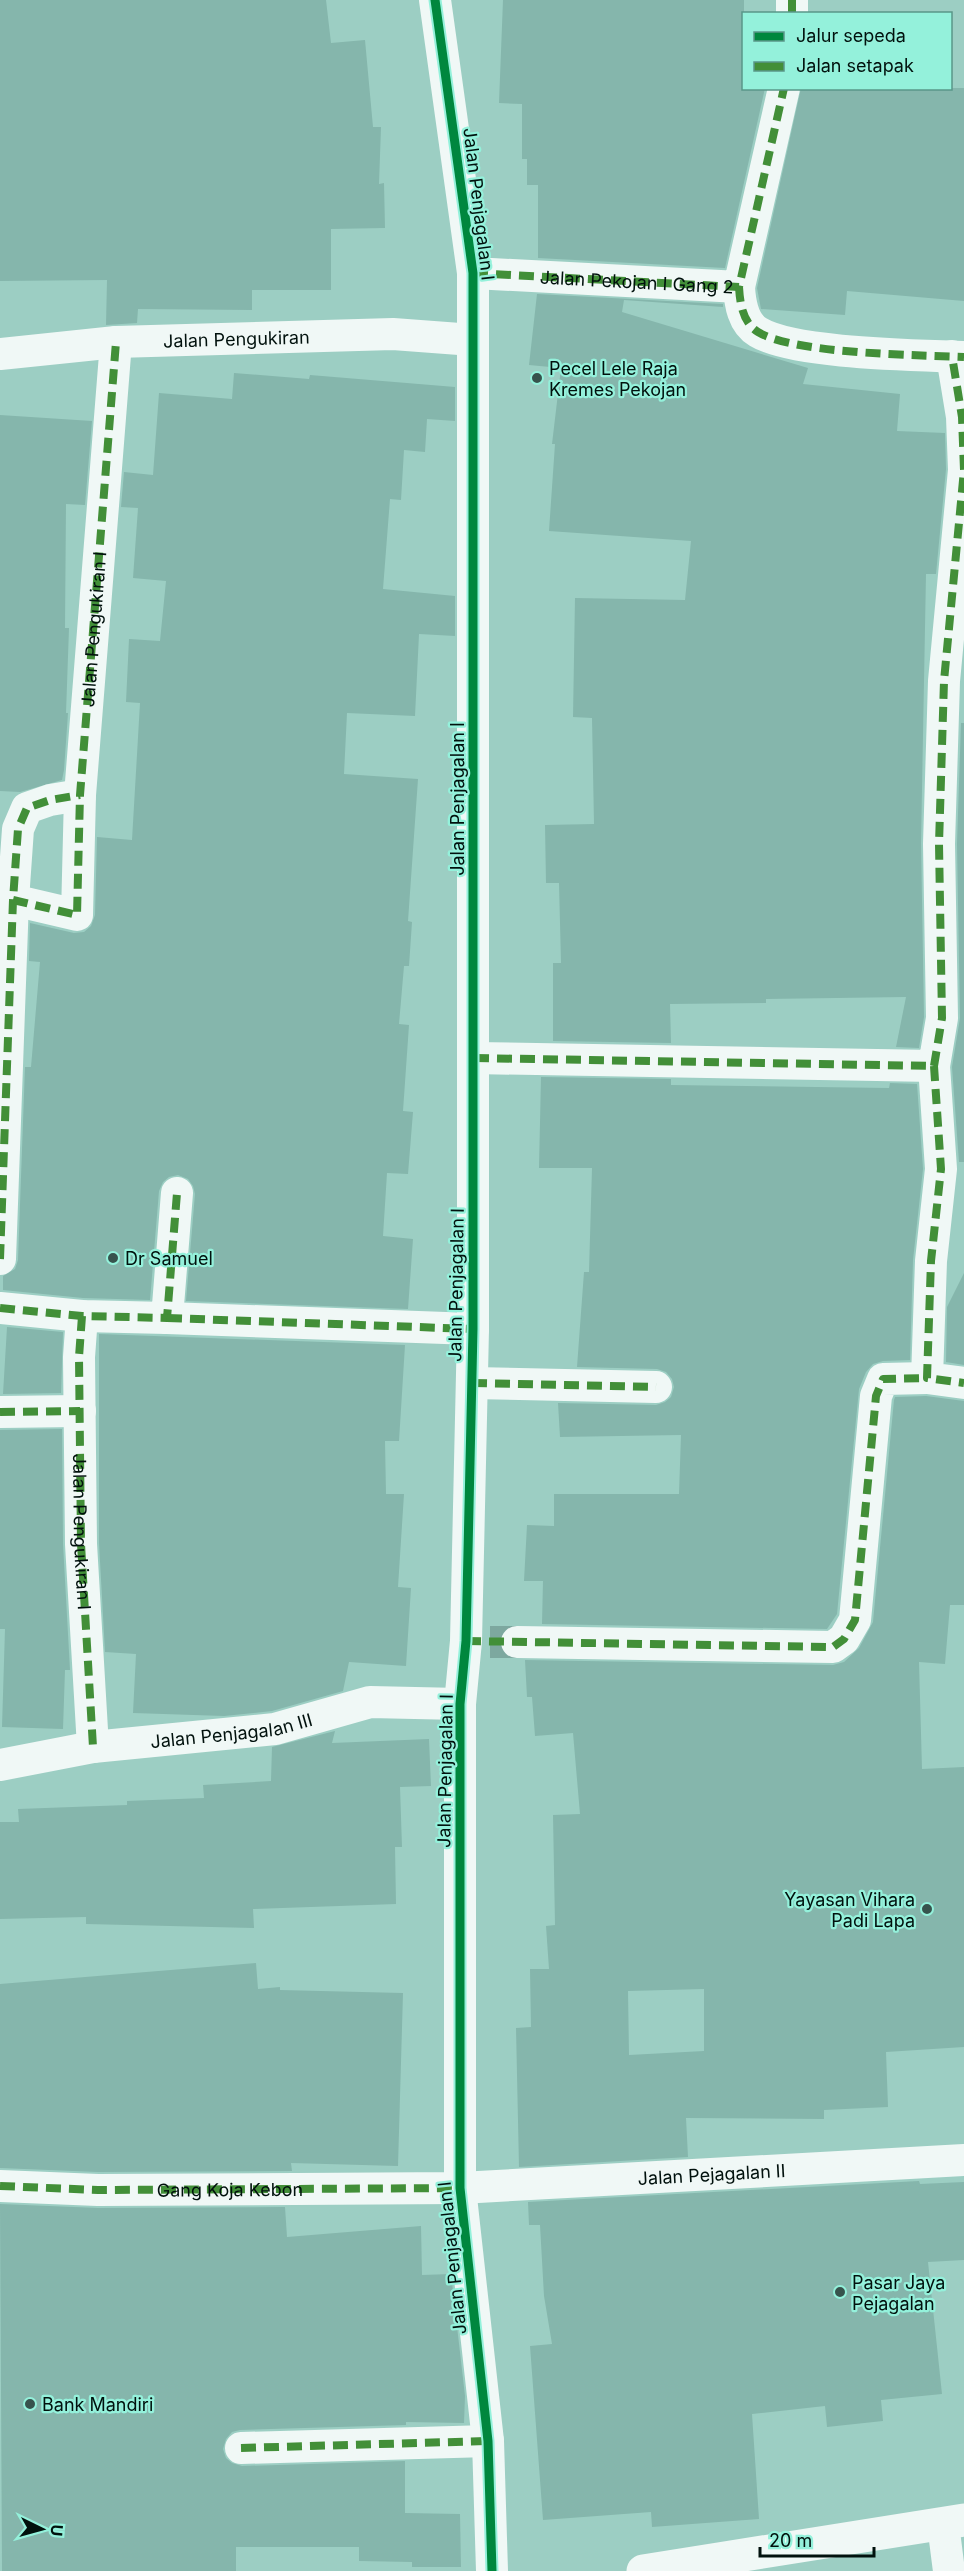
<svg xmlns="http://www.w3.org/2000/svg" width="964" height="2571" viewBox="0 0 964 2571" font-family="Inter,sans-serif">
	<rect width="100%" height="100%" fill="#9ccec3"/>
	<path fill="#85b6ac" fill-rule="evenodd" d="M0,0H326L331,43L365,40L373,127H381L379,184L384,183L385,228L331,229V290H252V310L138,309L137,323L106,325L107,280L0,281Z
		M503,0H744V88H765L725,268L538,258V185H527V159H522V104L499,103Z
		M801,88H964V301L847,291L845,315L761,309L757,288Z
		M537,294L723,304V307L624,300L622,312L808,368L803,384L900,394L897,431L945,433L946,469L936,574H926L921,843L924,1017L919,1048L896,1047L906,997L766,999V1003L670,1004L671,1043L553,1041V963H561L559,883H546L545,825L594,824L592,718L573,717L575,598L685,600L691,541L549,531L555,444H552L561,368L529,365Z
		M234,373L309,379L310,375L455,387V421L427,419L425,452L404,450L401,500L390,499L383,589L455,596V636L419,634L415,716L347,713L344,774L418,779L408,921L412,922L409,966H404L399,1024L409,1025L403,1111L413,1112L408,1174L387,1173L383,1236L413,1239L408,1309L186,1301L195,1194L193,1186L188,1179L178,1175L169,1177L163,1182L159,1191L150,1300L83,1298L3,1290V1276L15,1269L18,1260L25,1067H31L40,962L29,961L30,923L74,933L84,932L91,926L95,915L97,837L132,840L140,703L126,702L129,639L160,641L166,581L133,578L138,508L121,507L124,472L153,475L159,393L232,399Z
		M0,415L92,421L85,505L66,504L65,628H69L66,713H68L64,770L62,780L20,792L0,791Z
		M961,723H964V1162H959L952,1067L960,1018L957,844Z
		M541,1077L671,1079V1085L889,1088L890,1083L917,1084L923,1169L913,1260L910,1360L883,1361L873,1364L866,1372L859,1389L837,1614L827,1629L542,1624L543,1581H524L527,1525L554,1526V1494H679L681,1435L560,1437L558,1403L656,1405L665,1402L671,1397L674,1387L672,1379L666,1372L657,1369L577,1367L584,1272H589L592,1168H539Z
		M964,1273V1365L946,1362L947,1307Z
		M7,1327L63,1332L61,1393L3,1394Z
		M99,1334L405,1345L399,1441H385L386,1494H404L398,1587L411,1588L406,1666L349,1662L343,1691L272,1711L224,1716L133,1713L136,1654L105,1652L99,1543Z
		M926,1396L964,1401V1605H950L945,1664L919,1662L922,1769L964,1767V2047L886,2052L888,2107L824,2110V2119L686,2118L688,2157L519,2167L516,2028L531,2027L530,1969H549L546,1926L555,1925L553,1815L580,1814L573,1733L535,1736L532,1697H527L525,1660L833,1665L844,1662L859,1648L873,1622L894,1400L895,1397ZM704,1989V2051L629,2055L628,1991Z
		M62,1429L63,1544L70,1670H65L63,1729L2,1727L5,1629H0V1430Z
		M335,1731L332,1743L429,1739L431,1786L400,1787L402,1847H395L396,1904L253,1909L254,1928L86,1924V1917L0,1919V1822H19L18,1809L127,1805V1801L204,1798L203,1785L271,1781L272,1747Z
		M256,1963L258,1989L280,1987V1990L403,1993L398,2166L291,2163L292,2171L98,2172L0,2168V1984Z
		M919,2181L920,2184L964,2182V2260L928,2262L942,2394L881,2400L883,2421L827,2427L825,2406L752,2414L759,2519L652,2527L651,2512L543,2520L530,2346L552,2344L544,2296L540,2225H529L528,2202Z
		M0,2204L98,2208L285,2207L287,2237L421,2226L422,2275L451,2274L465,2396L464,2423L406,2422V2425L240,2430L232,2432L226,2439L223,2449L226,2458L232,2463L242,2466L405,2461V2513L460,2514L461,2567H412V2562L359,2561V2547H236V2571H2Z"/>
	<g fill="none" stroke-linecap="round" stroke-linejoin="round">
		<path stroke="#7da89f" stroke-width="32" stroke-dasharray="32 16" stroke-linecap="butt" d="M490,1642H517"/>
		<g stroke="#f0f8f6" stroke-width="32">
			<path d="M435,0L473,273V1329L466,1641L460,1704V2188L488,2441L492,2571"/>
			<path d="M792,0V14"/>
			<path d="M473,273L739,287L784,88"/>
			<path d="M739,287C740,304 743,323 758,332C794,354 918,355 964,357"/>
			<path id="s1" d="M0,354L116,342L393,334L473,340"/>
			<path id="s2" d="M13,900L77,915L80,795L116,342"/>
			<path d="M474,1058L934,1066L942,1018L939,844L944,681L964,470L962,417L952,356"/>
			<path d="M934,1066L941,1169L931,1261L927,1378L964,1383"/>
			<path d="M0,1259L13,900L18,829L27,808L50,800L80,795"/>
			<path d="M0,1308L82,1316L167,1318L177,1193"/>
			<path id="s3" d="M82,1316L79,1357L81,1544L93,1747"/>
			<path d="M167,1318L473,1329"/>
			<path d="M472,1383L656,1387"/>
			<path d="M0,1412L80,1411"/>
			<path d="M517,1642L833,1647L844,1639L855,1620L876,1396L883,1379L927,1378"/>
			<path id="s4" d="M0,1765L93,1747L275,1729L370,1702L460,1704"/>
			<path id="s5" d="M0,2186L98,2190L460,2188L964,2160"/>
			<path d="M241,2448L488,2441"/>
			<path d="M943,2524L949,2571"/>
		</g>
		<path stroke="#f0f8f6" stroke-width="33" d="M643,2571L964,2520"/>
		<g stroke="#428f38" stroke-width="8" stroke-dasharray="15 8" stroke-linecap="butt">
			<path d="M792,0V14"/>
			<path id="s6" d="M473,273L739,287L784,88"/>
			<path d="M739,287C740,304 743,323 758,332C794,354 918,355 964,357"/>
			<path d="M13,900L77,915L80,795L116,342"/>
			<path d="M474,1058L934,1066L942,1018L939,844L944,681L964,470L962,417L952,356"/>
			<path d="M934,1066L941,1169L931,1261L927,1378L964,1383"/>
			<path d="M0,1259L13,900L18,829L27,808L50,800L80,795"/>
			<path d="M0,1308L82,1316L167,1318L177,1193"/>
			<path d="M82,1316L79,1357L81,1544L93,1747"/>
			<path d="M167,1318L473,1329"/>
			<path d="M472,1383L656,1387"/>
			<path d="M0,1412L80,1411"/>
			<path d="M466,1641L833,1647L844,1639L855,1620L876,1396L883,1379L927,1378"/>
			<path id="s7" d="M0,2186L98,2190L460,2188"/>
			<path d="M241,2448L488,2441"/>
		</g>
		<g stroke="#94f1db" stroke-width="13">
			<path id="cycleway" d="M435,0L473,273V1329L466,1641L460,1704V2188L488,2441L492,2571"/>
		</g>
		<use href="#cycleway" stroke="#00873e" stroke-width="9"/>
	</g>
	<g fill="#37534d" stroke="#94f1db" stroke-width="2">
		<circle cx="537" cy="378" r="6"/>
		<circle cx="113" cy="1258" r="6"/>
		<circle cx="927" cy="1909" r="6"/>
		<circle cx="840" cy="2292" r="6"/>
		<circle cx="30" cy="2404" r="6"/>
	</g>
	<g text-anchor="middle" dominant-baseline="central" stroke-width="4.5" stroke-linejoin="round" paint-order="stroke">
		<g font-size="18" fill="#01110d" stroke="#94f1db">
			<text transform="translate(479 204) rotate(83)">Jalan Penjagalan I</text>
			<text stroke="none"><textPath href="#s6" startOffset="164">Jalan Pekojan I Gang 2</textPath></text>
			<text stroke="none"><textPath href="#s1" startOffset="237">Jalan Pengukiran</textPath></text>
			<text stroke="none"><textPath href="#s2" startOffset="352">Jalan Pengukiran I</textPath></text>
			<text transform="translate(457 799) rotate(-90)">Jalan Penjagalan I</text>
			<text transform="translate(456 1285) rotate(-89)">Jalan Penjagalan I</text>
			<text stroke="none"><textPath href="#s3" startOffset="216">Jalan Pengukiran I</textPath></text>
			<text stroke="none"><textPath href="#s4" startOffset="234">Jalan Penjagalan III</textPath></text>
			<text transform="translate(445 1771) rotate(-89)">Jalan Penjagalan I</text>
			<text stroke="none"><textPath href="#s5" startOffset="712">Jalan Pejagalan II</textPath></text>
			<text stroke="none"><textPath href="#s7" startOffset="230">Gang Koja Kebon</textPath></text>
			<text transform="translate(452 2258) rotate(-96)">Jalan Penjagalan I</text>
		</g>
		<g font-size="18" fill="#01110d" stroke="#94f1db" text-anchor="start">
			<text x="549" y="368">Pecel Lele Raja<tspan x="549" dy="21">Kremes Pekojan</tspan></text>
			<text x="125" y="1258">Dr Samuel</text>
			<text x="915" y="1899" text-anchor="end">Yayasan Vihara<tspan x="915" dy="21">Padi Lapa</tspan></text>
			<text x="852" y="2282">Pasar Jaya<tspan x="852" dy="21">Pejagalan</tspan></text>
			<text x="42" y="2404">Bank Mandiri</text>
		</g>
	</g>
	<rect x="742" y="12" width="210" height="78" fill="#94f1db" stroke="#599789" stroke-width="1.5"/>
	<rect x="754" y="32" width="30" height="9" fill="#00873e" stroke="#599789" stroke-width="1.5"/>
	<text x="796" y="42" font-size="18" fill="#01110d">Jalur sepeda</text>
	<rect x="754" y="62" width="30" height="9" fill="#428f38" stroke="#599789" stroke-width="1.5"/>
	<text x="796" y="72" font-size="18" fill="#01110d">Jalan setapak</text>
	<g transform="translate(42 2529) rotate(95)" stroke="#94f1db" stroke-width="4.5" paint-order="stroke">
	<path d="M0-4.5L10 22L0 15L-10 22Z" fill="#01110d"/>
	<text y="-9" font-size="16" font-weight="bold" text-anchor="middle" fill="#01110d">U</text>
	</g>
	<path d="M760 2547v9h114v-9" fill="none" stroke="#01110d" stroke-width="3"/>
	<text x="769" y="2547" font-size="18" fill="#01110d" stroke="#94f1db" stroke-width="4.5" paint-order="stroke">20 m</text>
</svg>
